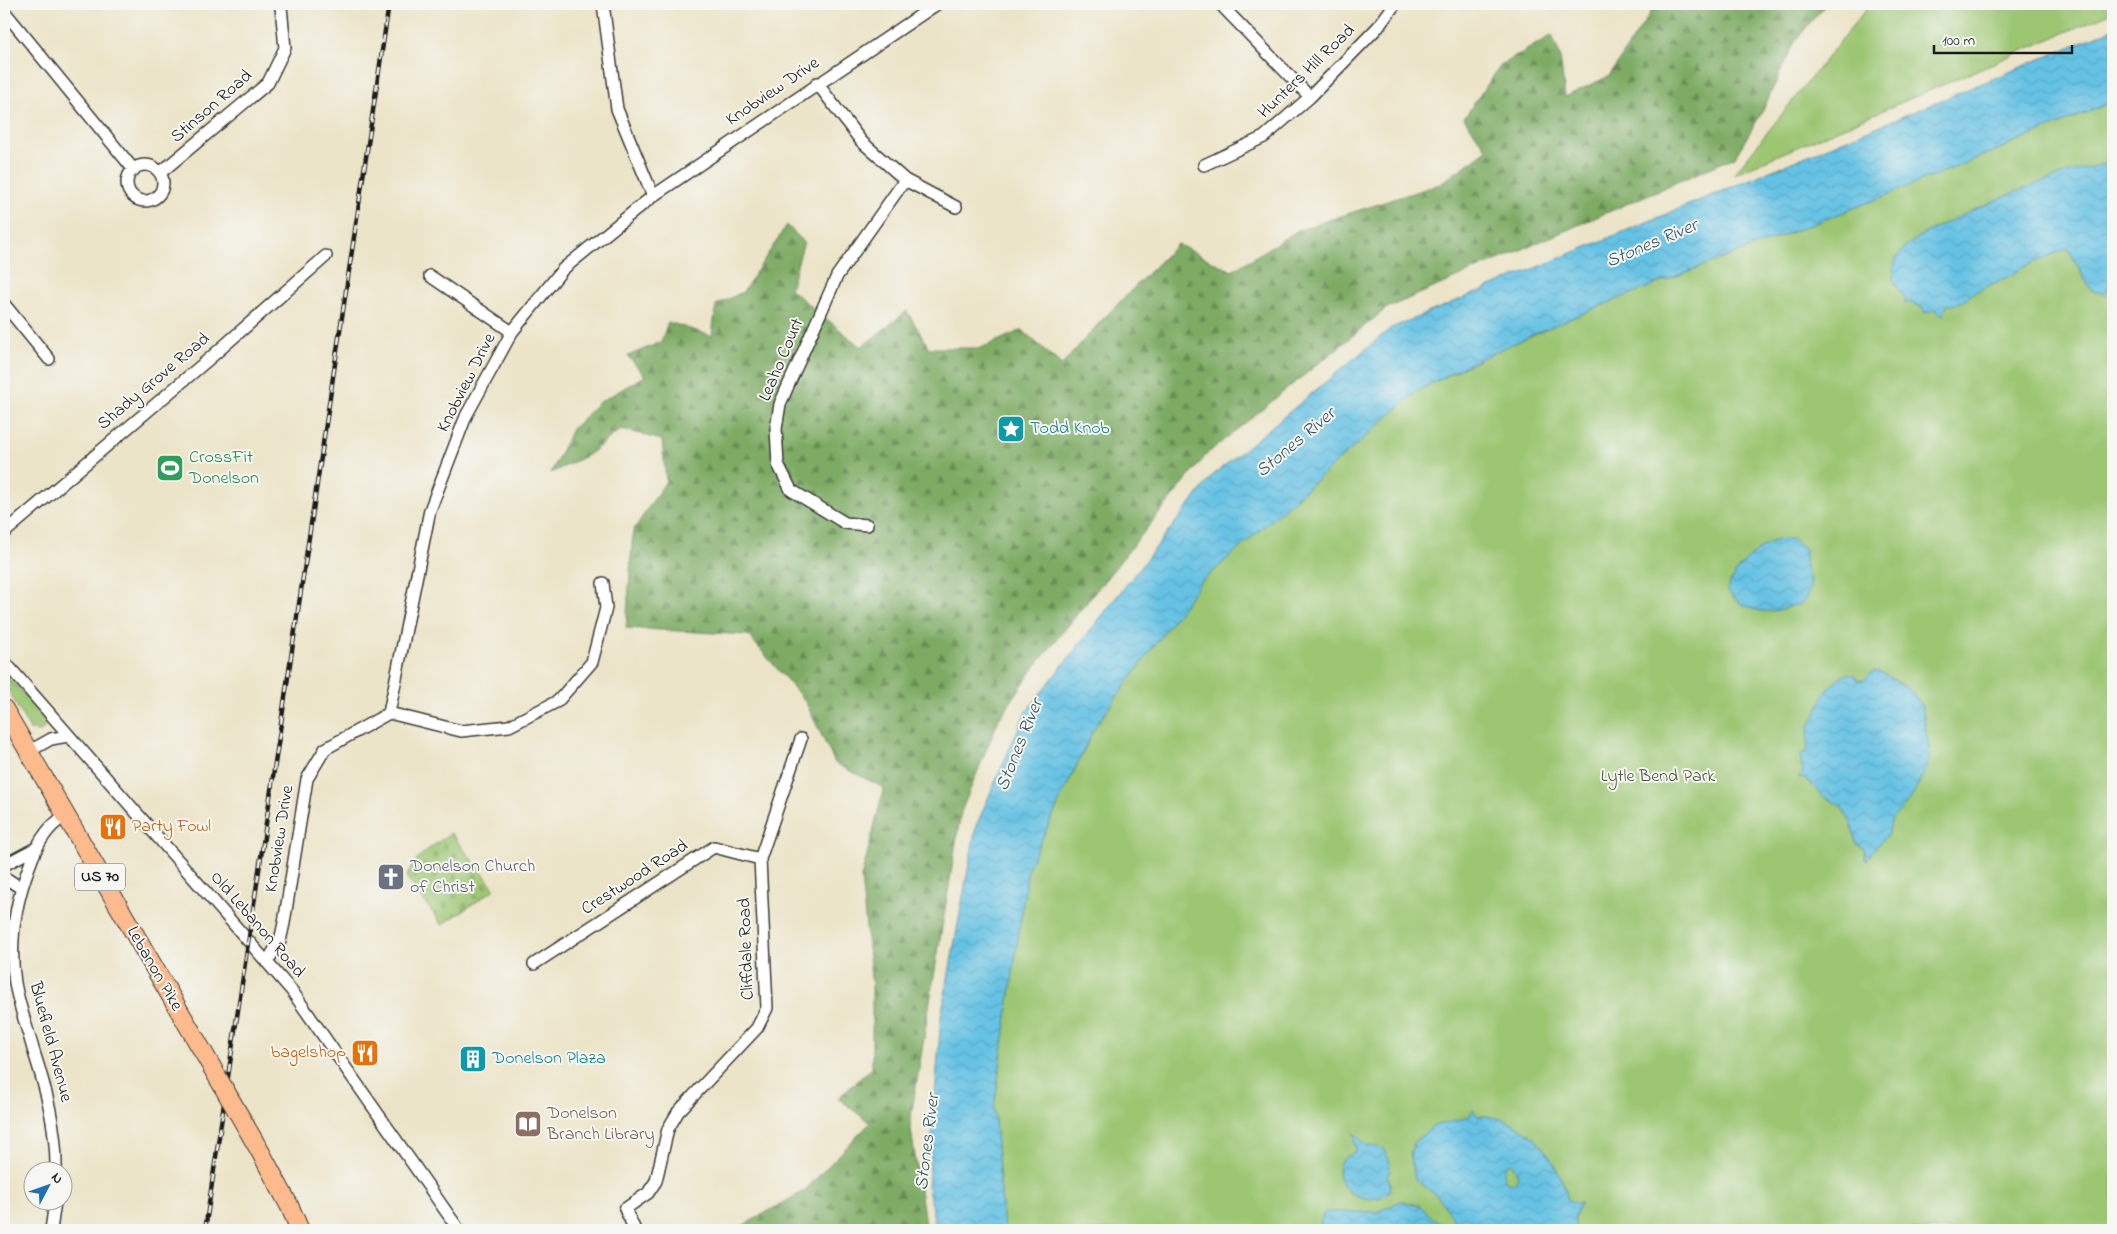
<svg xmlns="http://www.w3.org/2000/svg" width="2117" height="1234" viewBox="0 0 2117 1234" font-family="'Indie Flower',sans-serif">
	<defs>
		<pattern id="forest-firs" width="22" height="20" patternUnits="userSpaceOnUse" patternTransform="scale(1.25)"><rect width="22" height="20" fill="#7dab64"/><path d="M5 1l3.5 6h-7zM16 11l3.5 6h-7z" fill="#668a52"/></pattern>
		<pattern id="cemetery-stones" width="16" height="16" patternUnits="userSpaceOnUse" patternTransform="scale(1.25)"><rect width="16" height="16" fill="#9cc672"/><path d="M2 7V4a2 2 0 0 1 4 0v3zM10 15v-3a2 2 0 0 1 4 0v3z" fill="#86aa62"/></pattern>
		<pattern id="water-waves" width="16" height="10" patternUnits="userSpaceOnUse" patternTransform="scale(1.25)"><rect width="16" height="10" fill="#66c2e4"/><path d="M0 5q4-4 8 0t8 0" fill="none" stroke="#58a6c3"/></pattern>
	</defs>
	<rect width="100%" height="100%" fill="#f6f6f2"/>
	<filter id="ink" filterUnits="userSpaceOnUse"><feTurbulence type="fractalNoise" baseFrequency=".02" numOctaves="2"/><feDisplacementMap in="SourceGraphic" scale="10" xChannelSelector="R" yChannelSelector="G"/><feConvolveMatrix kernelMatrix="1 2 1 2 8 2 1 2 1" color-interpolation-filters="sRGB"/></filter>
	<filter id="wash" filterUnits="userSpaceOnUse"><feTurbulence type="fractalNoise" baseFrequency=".0096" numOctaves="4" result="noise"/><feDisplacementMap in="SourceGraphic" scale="20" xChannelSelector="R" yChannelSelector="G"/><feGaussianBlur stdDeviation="1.12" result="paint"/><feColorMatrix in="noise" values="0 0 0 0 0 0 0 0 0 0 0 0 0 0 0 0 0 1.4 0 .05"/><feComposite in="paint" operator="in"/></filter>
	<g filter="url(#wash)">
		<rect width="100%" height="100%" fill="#ece4c8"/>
		<path fill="url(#forest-firs)" stroke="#4c6440" d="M1652,4H1826L1795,41L1762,112L1735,157L1387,308L1208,453L1036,665L999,719L961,812L910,1123L926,1230H735L804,1191L870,1123L838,1098L872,1068V987L861,878L884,788L835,763L805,701L748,635L626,628L633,531L666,481L662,440L621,429L588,455L551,473L572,429L598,403L645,376L628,356L661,342L668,322L712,336L716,305L743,292L787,225L804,242L790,289L861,347L907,311L929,348H981L1022,330L1062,365L1099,323L1177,244L1232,271L1298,230L1440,184L1487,150L1464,118L1501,65L1552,35L1560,56L1565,97L1609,76L1651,12Z"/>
		<path fill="url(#cemetery-stones)" stroke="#5c7147" d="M451,833L495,889L442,925L407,878C411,857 436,845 451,833Z"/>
		<path fill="#9cc672" stroke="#5c7147" d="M1870,4H2113V12L1734,174Z
			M2113,102V1230H946L1061,699L1417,391L1524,337L1594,307L1810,225Z
			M4,673L44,715L46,724L41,731L30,730L4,682Z"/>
		<path fill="url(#water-waves)" stroke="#416f80" fill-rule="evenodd" d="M2113,29V102C2011,144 1910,187 1808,226C1675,277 1542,324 1417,391L1200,583L1095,727L1028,868L994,1108L1004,1230H936L928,1188L941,1016L976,826L1025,713L1213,475L1391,328Z
			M2113,162V288H2107L2106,296L2102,292H2096L2090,289L2068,248L2024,267L2012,275L1973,293L1966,300L1952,305H1947L1944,314H1941L1935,310L1925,313L1923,308L1912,303H1904L1906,300L1893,280C1894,272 1893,262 1899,255C1915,234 1940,226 1963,215C2011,192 2060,173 2113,162Z
			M1793,539L1805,549C1805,562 1805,571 1811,582C1809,588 1808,598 1802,603C1799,605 1794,605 1791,606C1767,616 1744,612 1728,591C1729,574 1758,546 1774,541C1780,539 1787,539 1793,539Z
			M1875,671L1883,673L1904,686L1911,691L1922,705L1930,755L1926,769L1910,800L1892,819L1887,836L1872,851L1867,861L1865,859V850L1856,843L1851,823L1841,806L1822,796L1806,778L1798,777L1803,773L1800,756L1807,752C1808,742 1807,733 1810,724C1812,720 1816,718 1816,714C1819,701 1837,670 1854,674L1858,680C1868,682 1867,674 1875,671Z
			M1473,1110L1478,1116C1525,1114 1559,1158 1568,1200L1577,1203L1581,1202L1574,1219L1577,1230H1460L1439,1197L1415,1179L1410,1153L1415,1141L1434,1126L1469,1117ZM1512,1163L1518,1176L1516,1181L1511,1184L1505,1180L1504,1170L1506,1166Z
			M1354,1133L1367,1146L1379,1147L1385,1151L1390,1163L1389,1173L1387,1176L1390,1182L1389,1192C1370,1210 1329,1189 1340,1162L1356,1151Z
			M1401,1201L1419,1205L1446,1230H1320V1223L1324,1212H1378Z"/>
	</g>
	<g filter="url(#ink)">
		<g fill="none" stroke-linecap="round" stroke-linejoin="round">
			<g stroke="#3b3a36" stroke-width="14">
				<path id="street" d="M603,4L617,109L653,196
					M1220,4L1310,97
					M4,11L134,170
					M817,83L861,141L905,180L956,207
					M1204,165L1264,137L1310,97L1378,27L1395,4
					M127 183a18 18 0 1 1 36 0a18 18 0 1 1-36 0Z
					M160,173L268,83L285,48L281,7L279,4
					M430,276L512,332
					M4,304L49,359
					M867,525L845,523L791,490L778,464L776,429L780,404L837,276L905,180
					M4,533L209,359L326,256
					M4,661L292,991L459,1230
					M389,713L461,731L509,726L558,701L592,662L606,608L603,583
					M28,752L51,739L68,736
					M4,865L36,848
					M4,877L21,888
					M267,962L280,941L284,923L307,779L325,749L389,713L430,510L466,416L512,332L563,269L653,196L937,4
					M534,964L714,847L760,859
					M56,1172C57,1129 46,1089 33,1049C27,1027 19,1006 15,983C9,944 15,904 29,867C36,847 45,828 65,816
					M51,1230L55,1202
					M635,1230L625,1209L648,1193L656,1181L668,1129L678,1112L757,1028L767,1008L760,859L801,739"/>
			</g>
			<g stroke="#3b3a36" stroke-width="20">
				<path id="primary" d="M4,709L198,1043
					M261,1153L289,1205L300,1230"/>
			</g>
			<use href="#street" stroke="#fff" stroke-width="11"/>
			<use href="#primary" stroke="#fcba8d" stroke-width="18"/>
			<g stroke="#1c1c1c" stroke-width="4.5">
				<path id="rail" d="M205,1230L389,4"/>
			</g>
			<use href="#rail" stroke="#f6f6f2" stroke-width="2.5" stroke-dasharray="8" stroke-linecap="butt"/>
			<g stroke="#3b3a36" stroke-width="20" stroke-linecap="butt">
				<path id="primary-bridge" d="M198,1043L261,1153"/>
			</g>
			<use href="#primary-bridge" stroke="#fcba8d" stroke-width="18"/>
		</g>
	</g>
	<defs>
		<g id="sight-square" transform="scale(1.4375)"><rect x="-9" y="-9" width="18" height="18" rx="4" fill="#0f9aa8" stroke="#f6f6f2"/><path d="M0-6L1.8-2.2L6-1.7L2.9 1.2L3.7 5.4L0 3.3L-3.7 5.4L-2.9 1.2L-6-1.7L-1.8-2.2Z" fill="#fff"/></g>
		<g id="stadium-square" transform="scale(1.4375)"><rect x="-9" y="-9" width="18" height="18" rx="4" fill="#2e9e5b" stroke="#f6f6f2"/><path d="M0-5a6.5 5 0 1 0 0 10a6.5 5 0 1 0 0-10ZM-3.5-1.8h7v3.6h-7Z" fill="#fff"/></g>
		<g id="restaurant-square" transform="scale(1.4375)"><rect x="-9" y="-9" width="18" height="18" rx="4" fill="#e8710a" stroke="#f6f6f2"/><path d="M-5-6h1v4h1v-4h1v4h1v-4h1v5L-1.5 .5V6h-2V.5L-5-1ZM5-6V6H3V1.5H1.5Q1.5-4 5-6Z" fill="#fff"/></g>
		<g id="church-square" transform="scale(1.4375)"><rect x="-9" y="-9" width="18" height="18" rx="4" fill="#6b7280" stroke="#f6f6f2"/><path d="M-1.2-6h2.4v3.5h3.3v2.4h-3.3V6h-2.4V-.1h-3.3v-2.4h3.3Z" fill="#fff"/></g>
		<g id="building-square" transform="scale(1.4375)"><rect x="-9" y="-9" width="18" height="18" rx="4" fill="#0f9aa8" stroke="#f6f6f2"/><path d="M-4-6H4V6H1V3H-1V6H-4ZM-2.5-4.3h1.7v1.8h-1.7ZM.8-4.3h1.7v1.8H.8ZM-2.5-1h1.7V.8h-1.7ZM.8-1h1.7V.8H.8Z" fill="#fff"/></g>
		<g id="library-square" transform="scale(1.4375)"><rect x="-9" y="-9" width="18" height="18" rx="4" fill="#8d6e63" stroke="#f6f6f2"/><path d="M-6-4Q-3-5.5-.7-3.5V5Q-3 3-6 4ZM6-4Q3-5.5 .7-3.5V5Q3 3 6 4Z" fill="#fff"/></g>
	</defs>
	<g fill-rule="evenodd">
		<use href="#sight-square" x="1011" y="429"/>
		<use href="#stadium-square" x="170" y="468"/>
		<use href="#restaurant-square" x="113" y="827"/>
		<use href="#church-square" x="391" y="877"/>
		<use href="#restaurant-square" x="365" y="1053"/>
		<use href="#building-square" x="473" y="1059"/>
		<use href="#library-square" x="528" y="1124"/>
	</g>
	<g text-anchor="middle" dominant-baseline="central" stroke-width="4" stroke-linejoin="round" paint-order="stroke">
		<rect fill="#f6f6f2" stroke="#5d5d5c" stroke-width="1" x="75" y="863.5" width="50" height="27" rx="4"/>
		<g font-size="16" font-weight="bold" fill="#1c1c1c">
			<text x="100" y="877">US 70</text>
		</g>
		<g font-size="18" fill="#1c1c1c" stroke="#f6f6f2">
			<text transform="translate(1307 72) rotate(-44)">Hunters Hill Road</text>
			<text transform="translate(773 92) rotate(-34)">Knobview Drive</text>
			<text transform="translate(212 107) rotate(-41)">Stinson Road</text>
			<text transform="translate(782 360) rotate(-67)">Leaho Court</text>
			<text transform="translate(154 382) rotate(-40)">Shady Grove Road</text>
			<text transform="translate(467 383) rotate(-63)">Knobview Drive</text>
			<text transform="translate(280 839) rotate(-81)">Knobview Drive</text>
			<text transform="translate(635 878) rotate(-33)">Crestwood Road</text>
			<text transform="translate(257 925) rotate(49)">Old Lebanon Road</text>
			<text transform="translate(747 949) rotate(-92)">Cliffdale Road</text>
			<text transform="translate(154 969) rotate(60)">Lebanon Pike</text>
			<text transform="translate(50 1042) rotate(75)">Bluefield Avenue</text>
		</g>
		<g font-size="18" fill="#0d838f" stroke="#f6f6f2" text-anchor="start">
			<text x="1030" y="429">Todd Knob</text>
			<text x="492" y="1059">Donelson Plaza</text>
		</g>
		<g font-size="18" fill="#27864d" stroke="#f6f6f2" text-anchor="start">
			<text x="189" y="458">CrossFit<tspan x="189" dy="21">Donelson</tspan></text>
		</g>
		<g font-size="18" fill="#49583a" stroke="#f6f6f2">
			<text x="1658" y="777">Lytle Bend Park</text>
		</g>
		<g font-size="18" fill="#c56008" stroke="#f6f6f2" text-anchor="start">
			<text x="132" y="827">Party Fowl</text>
			<text x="346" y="1053" text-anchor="end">bagelshop</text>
		</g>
		<g font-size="18" fill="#5b616d" stroke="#f6f6f2" text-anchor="start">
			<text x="410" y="867">Donelson Church<tspan x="410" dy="21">of Christ</tspan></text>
		</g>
		<g font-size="18" fill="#785e54" stroke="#f6f6f2" text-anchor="start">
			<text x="547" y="1114">Donelson<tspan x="547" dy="21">Branch Library</tspan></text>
		</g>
		<g font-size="19" font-style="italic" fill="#365662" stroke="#f6f6f2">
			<text transform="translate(1652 244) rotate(-23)">Stones River</text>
			<text transform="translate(1296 443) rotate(-40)">Stones River</text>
			<text transform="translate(1020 745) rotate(-68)">Stones River</text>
			<text transform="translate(928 1142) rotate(-83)">Stones River</text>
		</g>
	</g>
	<rect width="2117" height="1234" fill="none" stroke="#f6f6f2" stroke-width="20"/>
	<g transform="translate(48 1186) rotate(49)"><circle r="24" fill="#f6f6f2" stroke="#9f9f9c"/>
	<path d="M0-4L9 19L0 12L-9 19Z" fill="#1f6fb2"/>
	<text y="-8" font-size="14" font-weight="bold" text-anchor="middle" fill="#1c1c1c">N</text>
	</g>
	<path d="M1934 45v8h138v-8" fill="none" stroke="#1c1c1c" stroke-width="2.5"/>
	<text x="1942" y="45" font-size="15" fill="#1c1c1c" stroke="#f6f6f2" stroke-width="4" paint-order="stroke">100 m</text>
</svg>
